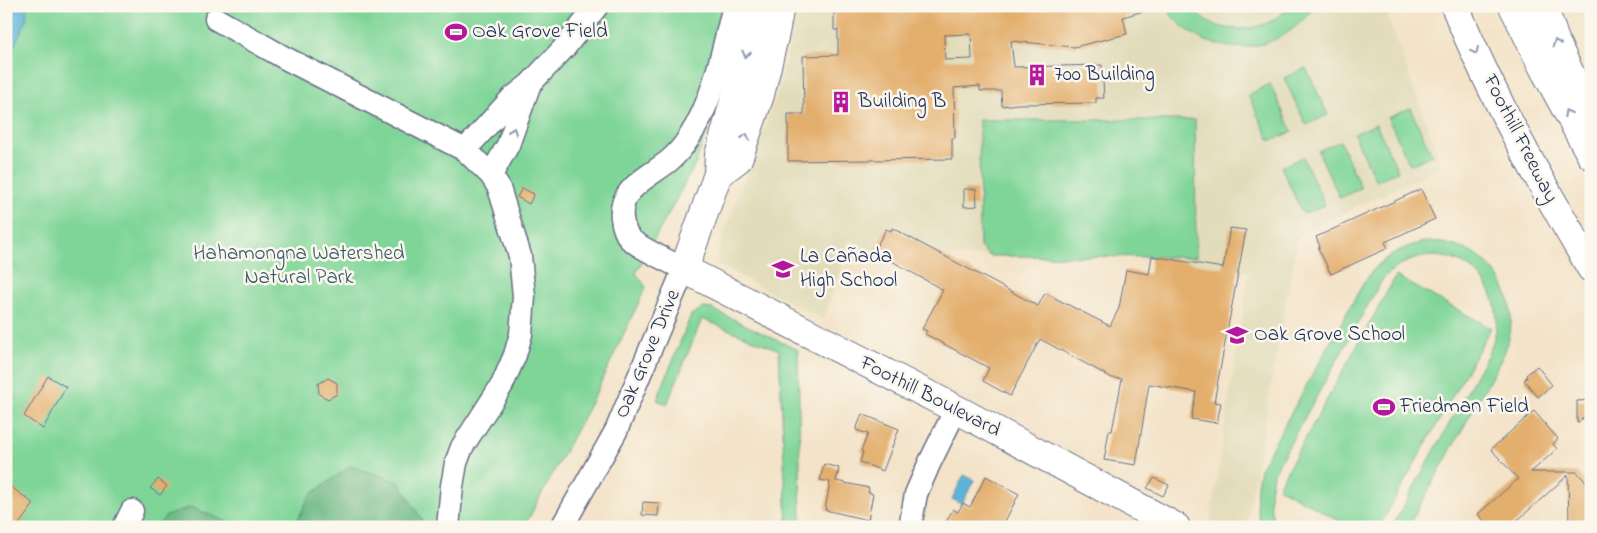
<svg xmlns="http://www.w3.org/2000/svg" width="1597" height="533" viewBox="0 0 1597 533" font-family="'Indie Flower',sans-serif">
	<rect width="100%" height="100%" fill="#fbf7ec"/>
	<filter id="ink" filterUnits="userSpaceOnUse"><feTurbulence type="fractalNoise" baseFrequency=".02" numOctaves="2"/><feDisplacementMap in="SourceGraphic" scale="10" xChannelSelector="R" yChannelSelector="G"/><feConvolveMatrix kernelMatrix="1 2 1 2 8 2 1 2 1" color-interpolation-filters="sRGB"/></filter>
	<filter id="wash" filterUnits="userSpaceOnUse"><feTurbulence type="fractalNoise" baseFrequency=".0096" numOctaves="4" result="noise"/><feDisplacementMap in="SourceGraphic" scale="20" xChannelSelector="R" yChannelSelector="G"/><feGaussianBlur stdDeviation="1.12" result="paint"/><feColorMatrix in="noise" values="0 0 0 0 0 0 0 0 0 0 0 0 0 0 0 0 0 1.4 0 .05"/><feComposite in="paint" operator="in"/></filter>
	<g filter="url(#wash)">
		<rect width="100%" height="100%" fill="#f3e3c8"/>
		<path fill="#e2dcba" d="M796,6H1384L1442,166L1298,235L1246,527H1221L1210,522L1249,272L1152,256H944L886,229L874,251L849,239L824,320L719,265L717,257L725,231L777,95L787,55Z"/>
		<path fill="#7fd598" stroke="#4d827b" d="M6,6H743L735,46L696,163L636,273L646,287L593,399L524,527H6Z
			M1165,6C1171,6 1183,4 1188,6C1193,8 1200,17 1206,21C1235,36 1269,29 1291,6H1314C1278,60 1201,62 1165,6Z
			M1306,68L1328,115L1306,125L1284,78Z
			M1270,84L1292,132L1270,141L1248,95Z
			M1410,108L1432,155L1410,165L1388,118Z
			M979,120H1195L1196,257L990,256L980,247Z
			M1376,124L1398,171L1376,181L1354,134Z
			M1340,141L1361,188L1340,198L1318,151Z
			M1303,157L1325,205L1303,214L1281,167Z
			M1424,242C1490,240 1530,298 1502,358L1408,527H1392L1489,352C1523,279 1436,222 1382,280L1273,474C1269,492 1268,510 1277,527H1262C1255,507 1255,490 1260,469L1364,282C1379,260 1397,248 1424,242Z
			M1396,276L1491,328L1379,527H1350L1278,487Z
			M703,308L712,309L798,350L801,527H787L779,350L702,319L667,404L657,400L691,315Z"/>
		<path fill="#67b680" stroke="#41726f" d="M351,466L399,482L426,527H281L298,519L310,495Z
			M191,507L240,527H156L166,516Z"/>
		<path fill="#5cb5d9" stroke="#3c729c" d="M6,6H27L26,21L6,63Z
			M964,475L974,480L962,504L952,499Z"/>
		<g id="blocks">
			<path fill="#e3af6d" fill-rule="evenodd" d="M834,6H1147V10L1123,17L1127,34L1074,47L1011,41L1014,67L1102,65L1104,98H1096V103L1018,104L1002,106L1001,91H980V86L954,88L955,138H952V159L788,161V114H804L803,56L838,55V30H834ZM971,34L972,59L945,60L944,35Z
				M522,188L534,194L529,204L517,197Z
				M964,189H976L977,206L964,207Z
				M1421,189L1435,219L1385,242L1388,248L1331,274L1318,248L1320,247L1316,237Z
				M892,228L1038,306L1045,293L1110,326L1119,308L1126,270L1149,274L1152,256L1223,268L1230,228L1246,230L1214,402L1221,403L1217,423L1191,419L1196,392L1149,384L1136,465L1104,460L1109,431H1112L1122,379L1112,378L1040,339L1010,396L983,381L989,368L925,334L927,331L922,329L943,290L874,251L886,229L891,231Z
				M1537,366L1552,385L1538,397L1524,380L1527,377L1526,375Z
				M48,376L66,387L43,429L24,416Z
				M328,378L337,383V394L328,399L319,394L318,384Z
				M1591,400V412L1577,423V401Z
				M1534,411L1558,439L1553,444L1557,449L1531,472H1577L1591,488V527H1569L1568,475L1510,527H1489L1478,514L1518,479L1491,449Z
				M862,414L899,429L883,471L860,462L863,452L861,451L868,434L856,430Z
				M824,464L839,468L836,481L869,488L868,492L873,494L868,520L825,510L830,482L820,480Z
				M986,476L1019,494L1002,527H943L953,509L958,512L963,503L970,507Z
				M1154,478L1169,485L1163,496L1147,488Z
				M158,479L167,486L160,495L150,488Z
				M6,483L34,504L17,527H6Z
				M643,502L659,503L658,516L642,515Z"/>
		</g>
	</g>
	<g filter="url(#ink)">
		<use href="#blocks" fill-opacity="0" stroke="#676e83" stroke-width="1"/>
		<g fill="none" stroke-linecap="round" stroke-linejoin="round">
			<g stroke="#676e83" stroke-width="25">
				<path id="minor" d="M216,19L285,58L465,150L491,175L499,188L520,256L524,296L521,334L515,355L502,385L462,447L456,463L452,486L448,527
					M465,150L511,99L529,85L565,47L597,6
					M491,175L508,145L529,86
					M124,527L132,511
					M562,527L616,431L684,269C672,263 638,247 630,239C625,233 623,226 622,218C618,188 651,176 670,160C677,154 685,144 690,136C714,100 723,48 734,6
					M910,527L916,494L929,464L956,409"/>
			</g>
			<g stroke="#676e83" stroke-width="30">
				<path id="major" d="M757,6L739,84L719,155L718,174L684,269L956,409L1176,527
					M718,174L738,159L760,95L775,33L780,6"/>
			</g>
			<g stroke="#676e83" stroke-width="30">
				<path id="highway" d="M1455,6C1492,97 1541,184 1591,268
					M1513,6L1543,67L1591,155
					M1543,6L1556,43L1591,119"/>
			</g>
			<use href="#minor" stroke="#fff" stroke-width="22"/>
			<use href="#major" stroke="#fff" stroke-width="28"/>
			<use href="#highway" stroke="#fff" stroke-width="28"/>
		</g>
		<defs><path id="oneway-chevron" d="M-2-3.5L2.5 0L-2 3.5" fill="none" stroke-width="1.6" stroke-linecap="round" stroke-linejoin="round" transform="scale(1.25)"/></defs>
		<g stroke="#8d97ae">
			<use href="#oneway-chevron" transform="translate(1556 43) rotate(-112)"/>
			<use href="#oneway-chevron" transform="translate(1475 51) rotate(65)"/>
			<use href="#oneway-chevron" transform="translate(746 54) rotate(104)"/>
			<use href="#oneway-chevron" transform="translate(1567 113) rotate(-118)"/>
			<use href="#oneway-chevron" transform="translate(513 131) rotate(-70)"/>
			<use href="#oneway-chevron" transform="translate(746 137) rotate(-72)"/>
		</g>
	</g>
	<defs>
		<g id="stadium-bare" transform="scale(1.725)"><path d="M0-5a6.5 5 0 1 0 0 10a6.5 5 0 1 0 0-10ZM-3.5-1.8h7v3.6h-7Z" fill="#b5179e" stroke="#fbf7ec" stroke-width="2.5" paint-order="stroke"/></g>
		<g id="building-bare" transform="scale(1.725)"><path d="M-4-6H4V6H1V3H-1V6H-4ZM-2.5-4.3h1.7v1.8h-1.7ZM.8-4.3h1.7v1.8H.8ZM-2.5-1h1.7V.8h-1.7ZM.8-1h1.7V.8H.8Z" fill="#b5179e" stroke="#fbf7ec" stroke-width="2.5" paint-order="stroke"/></g>
		<g id="school-bare" transform="scale(1.725)"><path d="M0-5L7-2L0 1L-7-2ZM-4 1L0 2.5L4 1V4Q0 6-4 4Z" fill="#b5179e" stroke="#fbf7ec" stroke-width="2.5" paint-order="stroke"/></g>
	</defs>
	<g fill-rule="evenodd">
		<use href="#stadium-bare" x="456" y="32"/>
		<use href="#building-bare" x="1037" y="75"/>
		<use href="#building-bare" x="841" y="102"/>
		<use href="#school-bare" x="783" y="269"/>
		<use href="#school-bare" x="1237" y="335"/>
		<use href="#stadium-bare" x="1384" y="407"/>
	</g>
	<g text-anchor="middle" dominant-baseline="central" stroke-width="5" stroke-linejoin="round" paint-order="stroke">
		<g font-size="21" fill="#1b2f5e" stroke="#fbf7ec" text-anchor="start">
			<text x="472" y="32">Oak Grove Field</text>
			<text x="1054" y="75">700 Building</text>
			<text x="858" y="102">Building B</text>
			<text x="800" y="257">La Cañada<tspan x="800" dy="24">High School</tspan></text>
			<text x="1254" y="335">Oak Grove School</text>
			<text x="1400" y="407">Friedman Field</text>
		</g>
		<g font-size="21" fill="#1b2f5e" stroke="#fbf7ec">
			<text transform="translate(1520 139) rotate(63)">Foothill Freeway</text>
			<text transform="translate(648 354) rotate(-67)">Oak Grove Drive</text>
			<text transform="translate(930 397) rotate(27)">Foothill Boulevard</text>
		</g>
		<g font-size="21" fill="#34586c" stroke="#fbf7ec">
			<text x="299" y="254">Hahamongna Watershed<tspan x="299" dy="24">Natural Park</tspan></text>
		</g>
	</g>
	<rect width="1597" height="533" fill="none" stroke="#fbf7ec" stroke-width="25"/>
</svg>
